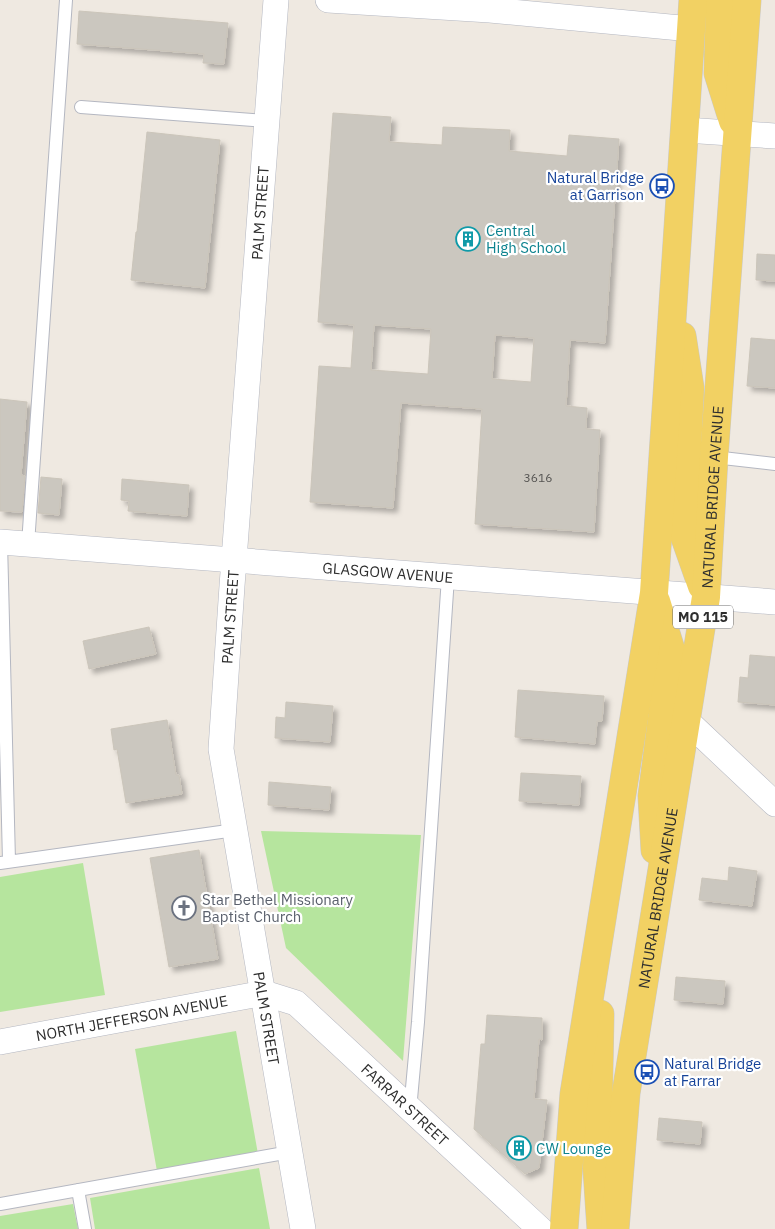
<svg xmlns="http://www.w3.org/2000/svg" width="775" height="1229" viewBox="0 0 775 1229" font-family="'IBM Plex Sans',sans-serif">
	<defs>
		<filter id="shadow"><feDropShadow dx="4.5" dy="4.5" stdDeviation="2.5" flood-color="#0004"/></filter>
	</defs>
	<rect width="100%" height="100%" fill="#efe9e1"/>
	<path fill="#b6e59e" d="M261,831L421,835L403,1061L286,948Z
		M83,863L105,995L0,1012V877Z
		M236,1031L258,1154L157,1171L135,1049Z
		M259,1168L270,1229H95L90,1198Z
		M73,1204L78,1229H0V1216Z"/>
	<path fill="#cbc7bf" stroke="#cbc5ba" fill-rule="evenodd" filter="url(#shadow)" d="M79,11L228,23L224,64L203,63L204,54L77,44Z
		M333,113L391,117L389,142L442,145L443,127L510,130L509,151L567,156L569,135L619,139L605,343L570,340L566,406L587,408L586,429L600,430L594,532L475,524L482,409L401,403L393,508L310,502L319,366L351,368L354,325L318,322ZM374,325L431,329L428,374L371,370ZM495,335L534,338L531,382L492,379Z
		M147,132L220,140L205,288L131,280L136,232H137Z
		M757,254L775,255V281L756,280Z
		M751,338L775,340V388L747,386Z
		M0,399L27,402L21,475L25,476L22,512L0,511Z
		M41,477L62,479L59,515L38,513Z
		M122,479L189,485L187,516L128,511L129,501L121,500Z
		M149,627L156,654L89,669L83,641Z
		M750,655L775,657V705L738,702L740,677L748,678Z
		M518,690L604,696L602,721H597L595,744L515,737Z
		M286,702L333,706L330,742L275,738L276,717L285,718Z
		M167,720L176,775H179L182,794L126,803L117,749L114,750L111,729Z
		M521,773L581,776L579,805L519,801Z
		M269,782L331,787L329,810L268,805Z
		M199,850L218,959L169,967L150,858Z
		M729,867L757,871L752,906L699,900L702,878L728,881Z
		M676,977L725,981L723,1004L674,1000Z
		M487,1015L542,1018V1040L539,1039L534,1099L547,1100L539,1168L525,1174L474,1129L481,1044H485Z
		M659,1118L702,1122L700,1144L657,1140Z"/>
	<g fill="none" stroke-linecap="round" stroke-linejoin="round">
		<g stroke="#b4b7c1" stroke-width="14">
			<path id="lane" d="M81,107L267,121
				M714,457L775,464
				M1,542L9,861
				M28,544L66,0
				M0,863L235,830
				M410,1110L418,1022L448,577
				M78,1190L85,1229
				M0,1204L290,1152"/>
		</g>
		<g stroke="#b4b7c1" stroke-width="26">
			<g id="street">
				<path id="s1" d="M276,0L232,586L221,749L303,1229"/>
				<path d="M328,0L490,10L691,29"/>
				<path d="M685,130L775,136"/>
				<path id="s2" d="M0,542L775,602"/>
				<path d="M687,721L775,804"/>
				<path id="s3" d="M0,1042L264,993L296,1003L540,1229"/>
			</g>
		</g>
		<g stroke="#c9c9c9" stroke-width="29">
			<g id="primary">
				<path d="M720,0L718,73L733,121"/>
				<path d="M682,336L690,388L683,532L702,586"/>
				<path d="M655,850L652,796L671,650L656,601"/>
				<path d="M600,1014L597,1169L601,1229"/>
				<path d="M564,1229L574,1094L654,593L693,0"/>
				<path id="s4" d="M615,1229L626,1093L706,597L714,457L747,0"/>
			</g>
		</g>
		<use href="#lane" stroke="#fff" stroke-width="12"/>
		<use href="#street" stroke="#fff" stroke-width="25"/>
		<use href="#primary" stroke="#f2d163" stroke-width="28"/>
	</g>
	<defs>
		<g id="bus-ring" transform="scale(1.25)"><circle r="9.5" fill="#fff" stroke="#1a4fb4" stroke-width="1.5"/><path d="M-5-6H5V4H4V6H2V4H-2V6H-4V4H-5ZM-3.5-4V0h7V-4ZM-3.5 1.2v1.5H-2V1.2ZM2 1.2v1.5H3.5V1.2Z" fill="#1a4fb4"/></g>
		<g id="building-ring" transform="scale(1.25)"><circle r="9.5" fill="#fff" stroke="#0f9aa8" stroke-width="1.5"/><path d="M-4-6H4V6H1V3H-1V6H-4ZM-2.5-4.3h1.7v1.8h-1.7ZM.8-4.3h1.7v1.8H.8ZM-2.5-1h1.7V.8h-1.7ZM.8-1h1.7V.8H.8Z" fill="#0f9aa8"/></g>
		<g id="church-ring" transform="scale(1.25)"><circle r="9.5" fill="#fff" stroke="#6b7280" stroke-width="1.5"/><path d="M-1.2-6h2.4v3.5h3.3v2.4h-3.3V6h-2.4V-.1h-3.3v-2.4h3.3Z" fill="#6b7280"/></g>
	</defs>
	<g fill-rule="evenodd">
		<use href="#bus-ring" x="662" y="186"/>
		<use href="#building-ring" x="468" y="239"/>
		<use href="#church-ring" x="184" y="908"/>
		<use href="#bus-ring" x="647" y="1072"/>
		<use href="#building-ring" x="519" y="1148"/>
	</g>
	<g text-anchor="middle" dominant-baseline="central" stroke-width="4.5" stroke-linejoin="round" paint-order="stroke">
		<g font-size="12" fill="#555452">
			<text x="538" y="477">3616</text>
		</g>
		<rect fill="#fff" stroke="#6d6d6d" stroke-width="1" x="673" y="605.5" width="60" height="23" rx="4"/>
		<g font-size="14" font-weight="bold" fill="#2e2e2e">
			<text x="703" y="617">MO 115</text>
		</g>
		<g font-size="15" fill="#164399" stroke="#fff" text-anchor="end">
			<text x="644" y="177">Natural Bridge<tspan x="644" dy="17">at Garrison</tspan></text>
			<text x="664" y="1063" text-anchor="start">Natural Bridge<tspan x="664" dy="17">at Farrar</tspan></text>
		</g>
		<g font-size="15" fill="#2e2e2e" stroke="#fff">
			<text transform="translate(260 213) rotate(-86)">PALM STREET</text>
			<text stroke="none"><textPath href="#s4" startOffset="739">NATURAL BRIDGE AVENUE</textPath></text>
			<text stroke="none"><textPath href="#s2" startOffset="389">GLASGOW AVENUE</textPath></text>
			<text transform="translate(230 617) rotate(-86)">PALM STREET</text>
			<text stroke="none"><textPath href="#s4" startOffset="334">NATURAL BRIDGE AVENUE</textPath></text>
			<text stroke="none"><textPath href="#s3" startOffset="134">NORTH JEFFERSON AVENUE</textPath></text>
			<text stroke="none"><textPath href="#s1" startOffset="1024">PALM STREET</textPath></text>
			<text stroke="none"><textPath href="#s3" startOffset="451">FARRAR STREET</textPath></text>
		</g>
		<g font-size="15" fill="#0d838f" stroke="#fff" text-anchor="start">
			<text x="486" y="230">Central<tspan x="486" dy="17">High School</tspan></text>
			<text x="536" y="1148">CW Lounge</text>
		</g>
		<g font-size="15" fill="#5b616d" stroke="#fff" text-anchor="start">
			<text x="202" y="899">Star Bethel Missionary<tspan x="202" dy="17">Baptist Church</tspan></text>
		</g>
	</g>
</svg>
